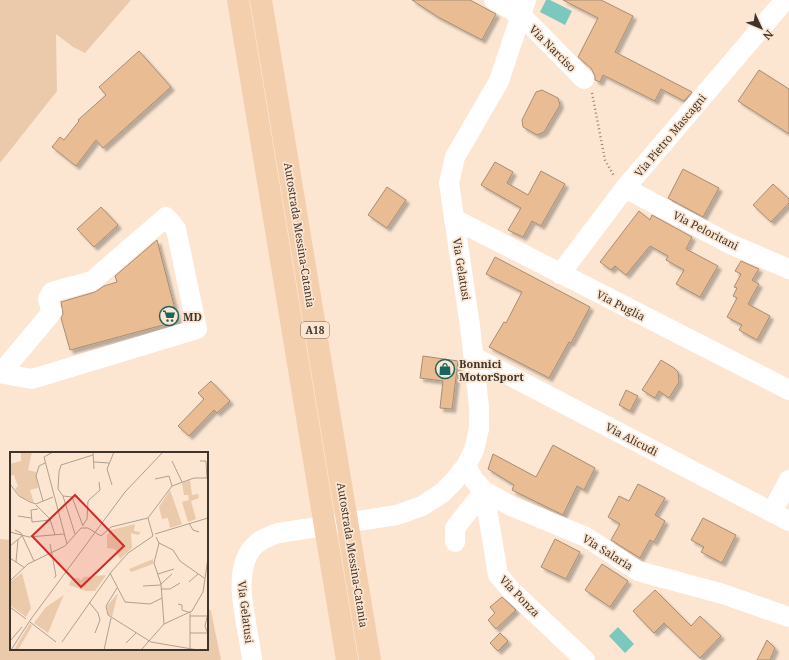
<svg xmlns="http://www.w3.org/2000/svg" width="789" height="660" viewBox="0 0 789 660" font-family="'Noto Serif',serif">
	<defs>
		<filter id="shadow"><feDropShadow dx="3.5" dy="3.5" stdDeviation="1" flood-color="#0004"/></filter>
	</defs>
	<rect width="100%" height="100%" fill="#fce6d2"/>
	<path fill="#ebc9ab" d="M0,0H131L85,53L73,47L56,34L57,91L0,163Z
		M0,539L11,540V649H207V607L211,611L221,660H0Z"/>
	<path fill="#7cc7be" d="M546,0H550L572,11L565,25L540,12Z
		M618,627L634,644L625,653L609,636Z"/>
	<path fill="#eabc93" stroke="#a68d76" filter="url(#shadow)" d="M412,0H470L496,14L482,40L438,17Z
		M563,0H601L633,16L615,52L692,92L684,101L661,89L655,101L603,75L600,82L595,80V76L591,68L578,57L598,18Z
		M139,51L171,87L103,148L96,140L76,166L52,147L60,137L64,140L79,121L78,120L106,95L99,87Z
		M759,70L789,89V134L738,101Z
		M542,90L558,98L560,105L544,132L537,135L523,127L522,120L536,92Z
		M495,162L513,172L507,183L528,195L541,171L565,184L541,226L532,221L523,237L508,230L521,208L481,185Z
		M683,169L719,188L703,217L668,198Z
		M773,184L789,199V203L771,222L753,205Z
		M387,187L406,200L387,228L368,215Z
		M101,207L118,225L94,247L77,229Z
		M639,211L650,220L652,215L692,237L686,249L718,266L700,297L676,284L684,270L666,260L668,256L650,246L626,275L615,266L611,270L600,262Z
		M157,240L178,321L70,350L61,318L63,314L61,302L95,292L104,286L117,282L115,276Z
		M495,257L590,307L571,343L569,342L549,378L489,347L504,322L506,323L522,292L486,274Z
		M741,261L759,269L752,280L759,284L748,304L770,316L757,340L739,330L742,325L727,317L737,298L733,296L737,288L734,287L741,274L735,271Z
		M423,356L458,361L452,409L440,408L443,381L420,378Z
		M661,360L674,368L678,372L679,382L669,398L659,391L655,398L642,390Z
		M211,381L230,401L217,413L214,410L189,436L178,426L204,399L198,393Z
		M626,390L638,396L630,411L619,405Z
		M553,445L595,468L584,490L577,486L563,515L512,490L514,485L488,469L493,454L536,477Z
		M638,484L665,498L655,515L665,521L654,542L650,540L640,558L611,540L620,524L608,517L619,496L629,501Z
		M703,518L736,535L722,563L701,552L704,547L691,540Z
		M555,539L580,552L566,579L541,567Z
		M602,564L628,581L610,607L585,590Z
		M655,590L691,626L700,616L721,636L700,658L664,623L654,633L633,611Z
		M502,597L516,610L496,629L488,620L495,613L490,607Z
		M500,633L508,641L498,651L490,643Z
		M767,640L775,648L770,660H757Z"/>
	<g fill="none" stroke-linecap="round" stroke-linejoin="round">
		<path stroke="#948476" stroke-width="2.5" stroke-dasharray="1 3" stroke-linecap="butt" d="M592,93L605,160L614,176"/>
		<path stroke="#fff" stroke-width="20" d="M494,0L522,16L584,79
			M625,188L730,244L789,269
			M454,219L789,390
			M560,274L625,188L785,0
			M474,357L789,521
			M0,373L32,379L197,329L176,229L166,217L92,281L52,292L48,299L52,312L1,373
			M466,466L474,480L484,491L511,506L586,537L638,571L723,594L789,617
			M484,491L498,575L512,591L585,660
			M772,512L789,480
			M455,542V528L484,491
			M252,660C249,627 229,573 254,546C261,539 269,536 278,533L397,515L422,506L442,493L454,481L466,466L474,450L479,429V407L470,326L449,183L455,157L499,81L526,0"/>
		<path stroke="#f3cfae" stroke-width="22" d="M238,0L347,660
			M261,0L370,660"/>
	</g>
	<defs>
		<g id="supermarket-ring" transform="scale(1)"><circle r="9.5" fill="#fce6d2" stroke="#1a655e" stroke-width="1.5"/><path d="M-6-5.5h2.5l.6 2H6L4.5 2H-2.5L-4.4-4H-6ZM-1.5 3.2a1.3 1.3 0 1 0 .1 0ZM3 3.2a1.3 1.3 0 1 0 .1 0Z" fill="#1a655e"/></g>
		<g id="shop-ring" transform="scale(1)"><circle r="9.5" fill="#fce6d2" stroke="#1a655e" stroke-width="1.5"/><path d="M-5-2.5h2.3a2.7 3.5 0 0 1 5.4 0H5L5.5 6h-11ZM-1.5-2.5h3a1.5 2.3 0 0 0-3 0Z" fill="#1a655e"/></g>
	</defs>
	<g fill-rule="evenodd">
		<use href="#supermarket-ring" x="169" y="316"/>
		<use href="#shop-ring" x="445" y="369"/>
	</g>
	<g text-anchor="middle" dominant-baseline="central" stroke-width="3.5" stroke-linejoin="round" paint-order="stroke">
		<rect fill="#fce6d2" stroke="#78695d" stroke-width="1" x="301" y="322" width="28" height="16" rx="3"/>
		<g font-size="10" font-weight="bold" fill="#3f342b">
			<text x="315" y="330">A18</text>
		</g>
		<g font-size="11" fill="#3f342b" stroke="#fce6d2">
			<text transform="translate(553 48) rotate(45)">Via Narciso</text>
			<text transform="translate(670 135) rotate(-50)">Via Pietro Mascagni</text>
			<text transform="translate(706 230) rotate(27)">Via Peloritani</text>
			<text transform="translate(300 235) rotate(81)">Autostrada Messina-Catania</text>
			<text transform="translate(462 269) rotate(81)">Via Gelatusi</text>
			<text transform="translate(621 305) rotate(27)">Via Puglia</text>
			<text transform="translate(632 439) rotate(28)">Via Alicudi</text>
			<text transform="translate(608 552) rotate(32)">Via Salaria</text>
			<text transform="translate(353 555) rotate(81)">Autostrada Messina-Catania</text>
			<text transform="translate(520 596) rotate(46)">Via Ponza</text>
			<text transform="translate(246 612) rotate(83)">Via Gelatusi</text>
		</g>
		<g font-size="11" font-weight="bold" fill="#3f342b" stroke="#fce6d2" text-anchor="start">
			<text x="183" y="316">MD</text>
			<text x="459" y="363">Bonnici<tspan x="459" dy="13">MotorSport</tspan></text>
		</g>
	</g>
	<g transform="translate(10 452)">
		<rect width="198" height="198" fill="#fce6d2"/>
		<path d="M11,0H22L18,18L26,20L28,36L20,38L24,51L11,45L5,37L8,34L4,23L0,24V12L11,9ZM180,28L182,43L188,42L189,46L181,49L186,67L178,70L172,50L179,48L178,43H174L172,31ZM160,38L172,72L160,76L158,66L152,67L149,55ZM125,72L124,79L131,80L128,83L121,81L122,96L110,107L105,97L97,96V83L101,78ZM143,107V112L121,120L119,117ZM12,121L21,156L16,165L0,153V130ZM96,123L85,139H76L59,133L62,126H69L70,129L74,125ZM108,141L102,165L98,162L97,154ZM54,143L49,154L38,181L24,171L36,155ZM20,171L22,174L8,198H4Z" fill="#ebc9ab"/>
		<path fill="none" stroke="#b09f8f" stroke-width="1" d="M43,0L34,5L57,92M83,0L84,17M162,9L172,30M190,9H196L197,26M84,10L99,11M145,27L159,24L162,34M0,32L9,44L20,50L26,52L43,45M102,33L97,17L104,0M53,44L62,45L73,74M33,49L26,24L29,14L35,11M26,53L40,67L45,83M28,57L21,58L22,70L40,68M8,64L21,66M138,66L143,84M179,71L183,78L189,80M73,73L77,67L78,49L90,38L89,30M5,78L11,81L24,109M0,80L19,85L54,82M65,82L53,44L48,37L49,20L51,13L83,3M145,82L198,66M146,85L149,91L144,111L151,132L154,172M149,91L163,98L170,109L194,126M40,92L46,124L44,126M0,94L12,84M0,106L15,116M6,110L8,87M100,121L115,150L140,152L152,146M148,122L164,117M0,129L18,112L55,94L71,76H78L91,84L101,75L138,66L162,34L184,26H198M179,130L188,122M151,132L162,122M133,134L151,133M107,136L96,154L98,163L141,190L188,198M151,137H160L170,131M79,150L88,161L90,168L85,181M168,152L172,153V158L181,161M0,155L16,167M198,161L195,174L198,182M180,162V197M180,164H197M20,170L46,190M180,181H197M0,189L12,175M52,190L102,119L118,101L143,84M116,191L126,181M1,198L21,167L115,40L153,0M94,198L101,166M131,198L154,172L182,159L193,140L198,106"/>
		<path fill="#d62828" fill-opacity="0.15" stroke="#d62828" stroke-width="2" d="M65,43L114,94L71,135L22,84Z"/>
		<rect width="198" height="198" fill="none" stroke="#3f342b" stroke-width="2"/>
	</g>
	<g transform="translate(761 28) rotate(134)" stroke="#fce6d2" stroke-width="3" paint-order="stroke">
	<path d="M0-3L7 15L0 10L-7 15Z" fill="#3f342b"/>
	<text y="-6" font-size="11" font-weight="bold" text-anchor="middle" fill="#3f342b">N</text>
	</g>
</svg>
